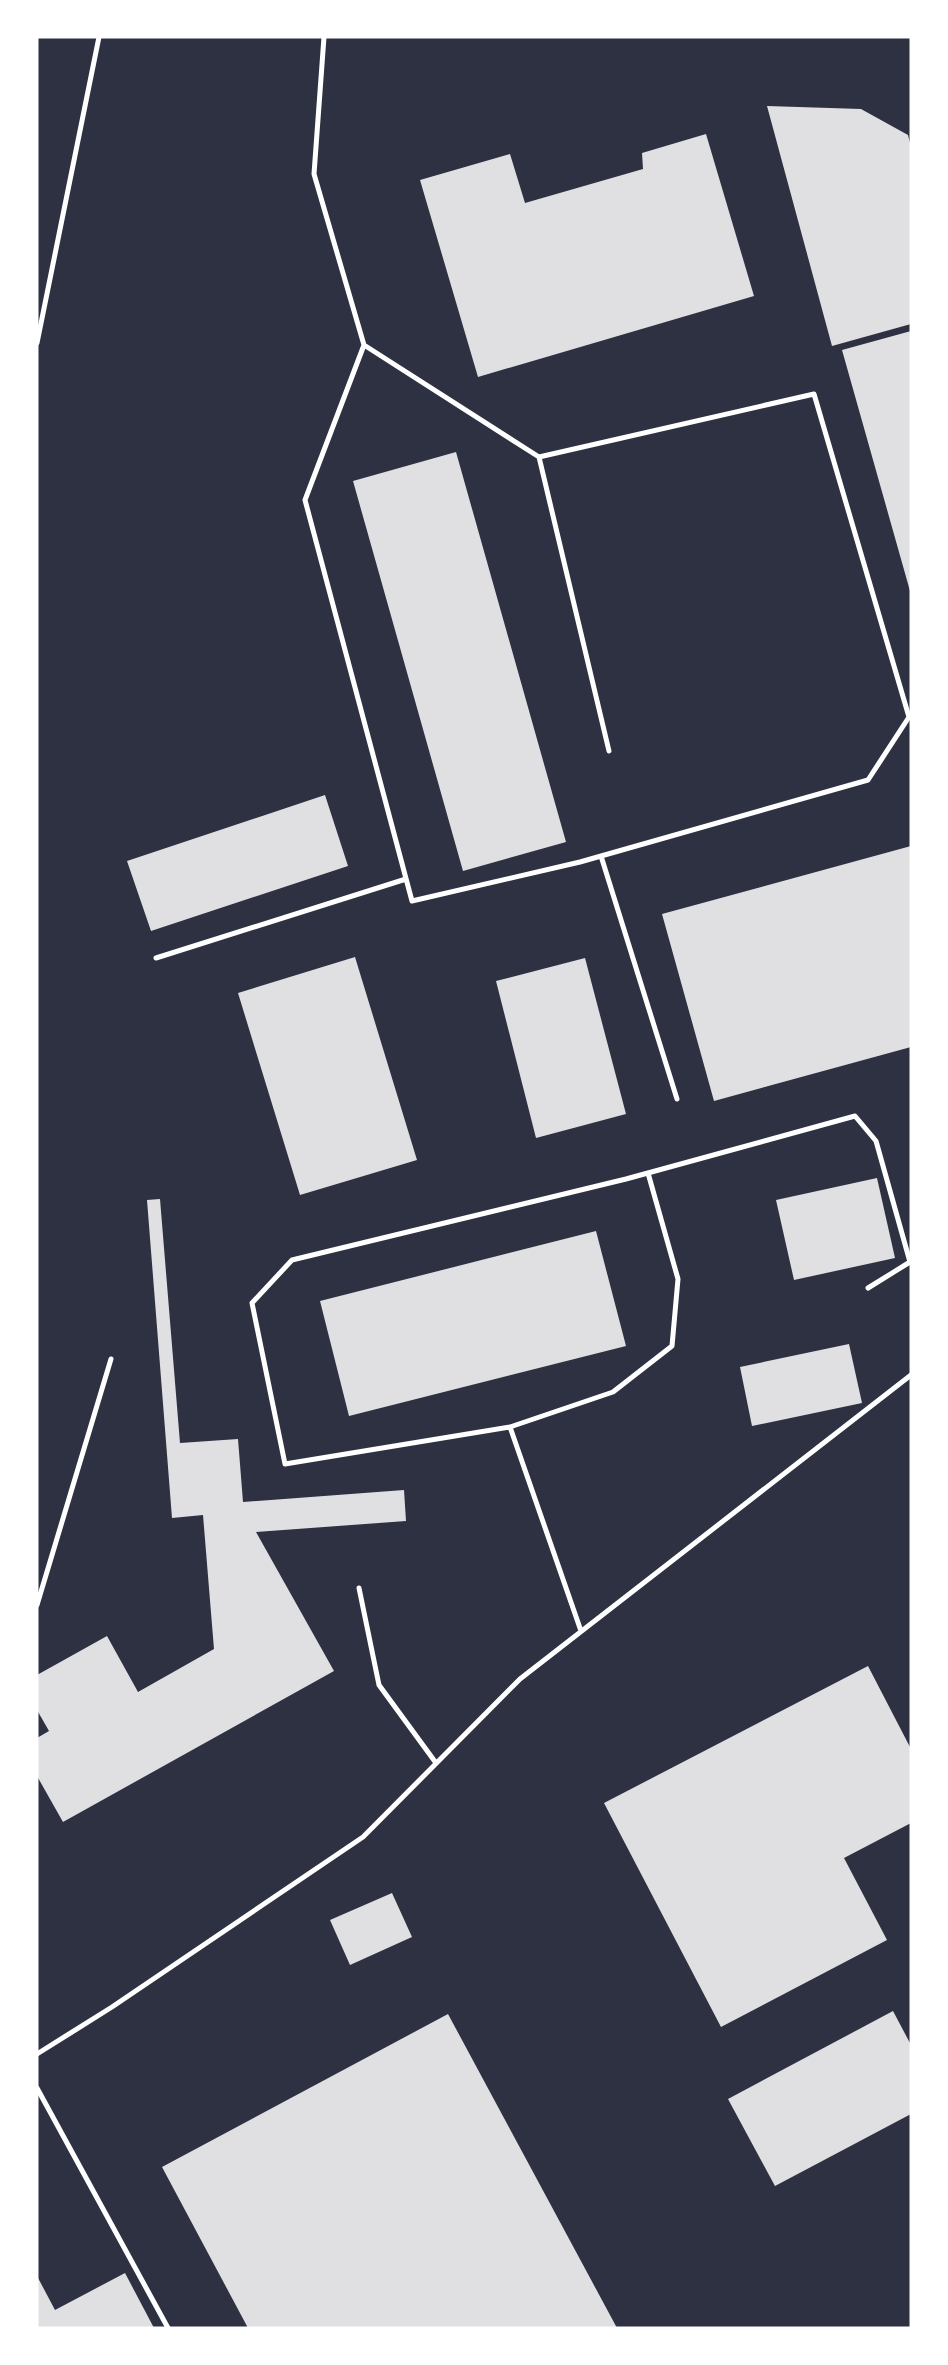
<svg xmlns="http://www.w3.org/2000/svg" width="948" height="2365" viewBox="0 0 948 2365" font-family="Rubik,sans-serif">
	<rect width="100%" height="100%" fill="#2d3142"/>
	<path fill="#e0e0e3" d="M767,106L861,109L908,135L911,147V324L832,346Z
		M706,134L754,296L478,377L420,180L510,154L525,203L643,169L642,153Z
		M911,331V591H910L842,350Z
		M456,452L566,842L463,871L353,481Z
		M325,795L348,866L151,931L127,861Z
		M911,846V1047L714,1101L662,914Z
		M355,957L417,1160L300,1195L238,993Z
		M585,958L626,1114L536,1138L496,981Z
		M877,1178L895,1258L794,1280L776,1200Z
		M160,1199L180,1443L238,1439L243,1502L404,1490L406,1521L256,1532L334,1671L63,1822L37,1776V1738L49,1731L37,1710V1675L107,1636L138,1692L214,1649L203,1515L172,1518L147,1200Z
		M596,1231L626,1346L349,1416L320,1301Z
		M849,1344L862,1403L752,1426L740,1367Z
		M868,1666L911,1749V1823L844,1858L887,1940L721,2027L604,1803Z
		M392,1893L412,1937L350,1965L330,1920Z
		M893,2011L911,2045V2114L775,2186L728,2099Z
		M448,2014L617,2328H248L162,2167Z
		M125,2273L154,2328H37V2276L55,2310Z"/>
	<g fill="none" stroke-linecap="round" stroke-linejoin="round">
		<path stroke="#fff" stroke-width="5" d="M324,37L314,174L364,345L539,457L814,394L909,717L868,780L580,862L412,901L305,500L364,345
			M37,343L99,37
			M539,457L609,751
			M601,856L677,1099
			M156,958L406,879
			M510,1427L613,1392L672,1346L678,1279L648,1173
			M359,1588L379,1685L436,1763
			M37,1605L111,1359
			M581,1631L510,1427L285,1464L252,1303L292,1260L626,1179L855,1116L876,1141L910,1262L868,1288
			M37,2054L112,2007L363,1837L520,1679L911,1375
			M37,2088L168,2328"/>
	</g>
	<rect width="948" height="2365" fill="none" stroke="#ffffff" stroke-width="77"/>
</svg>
